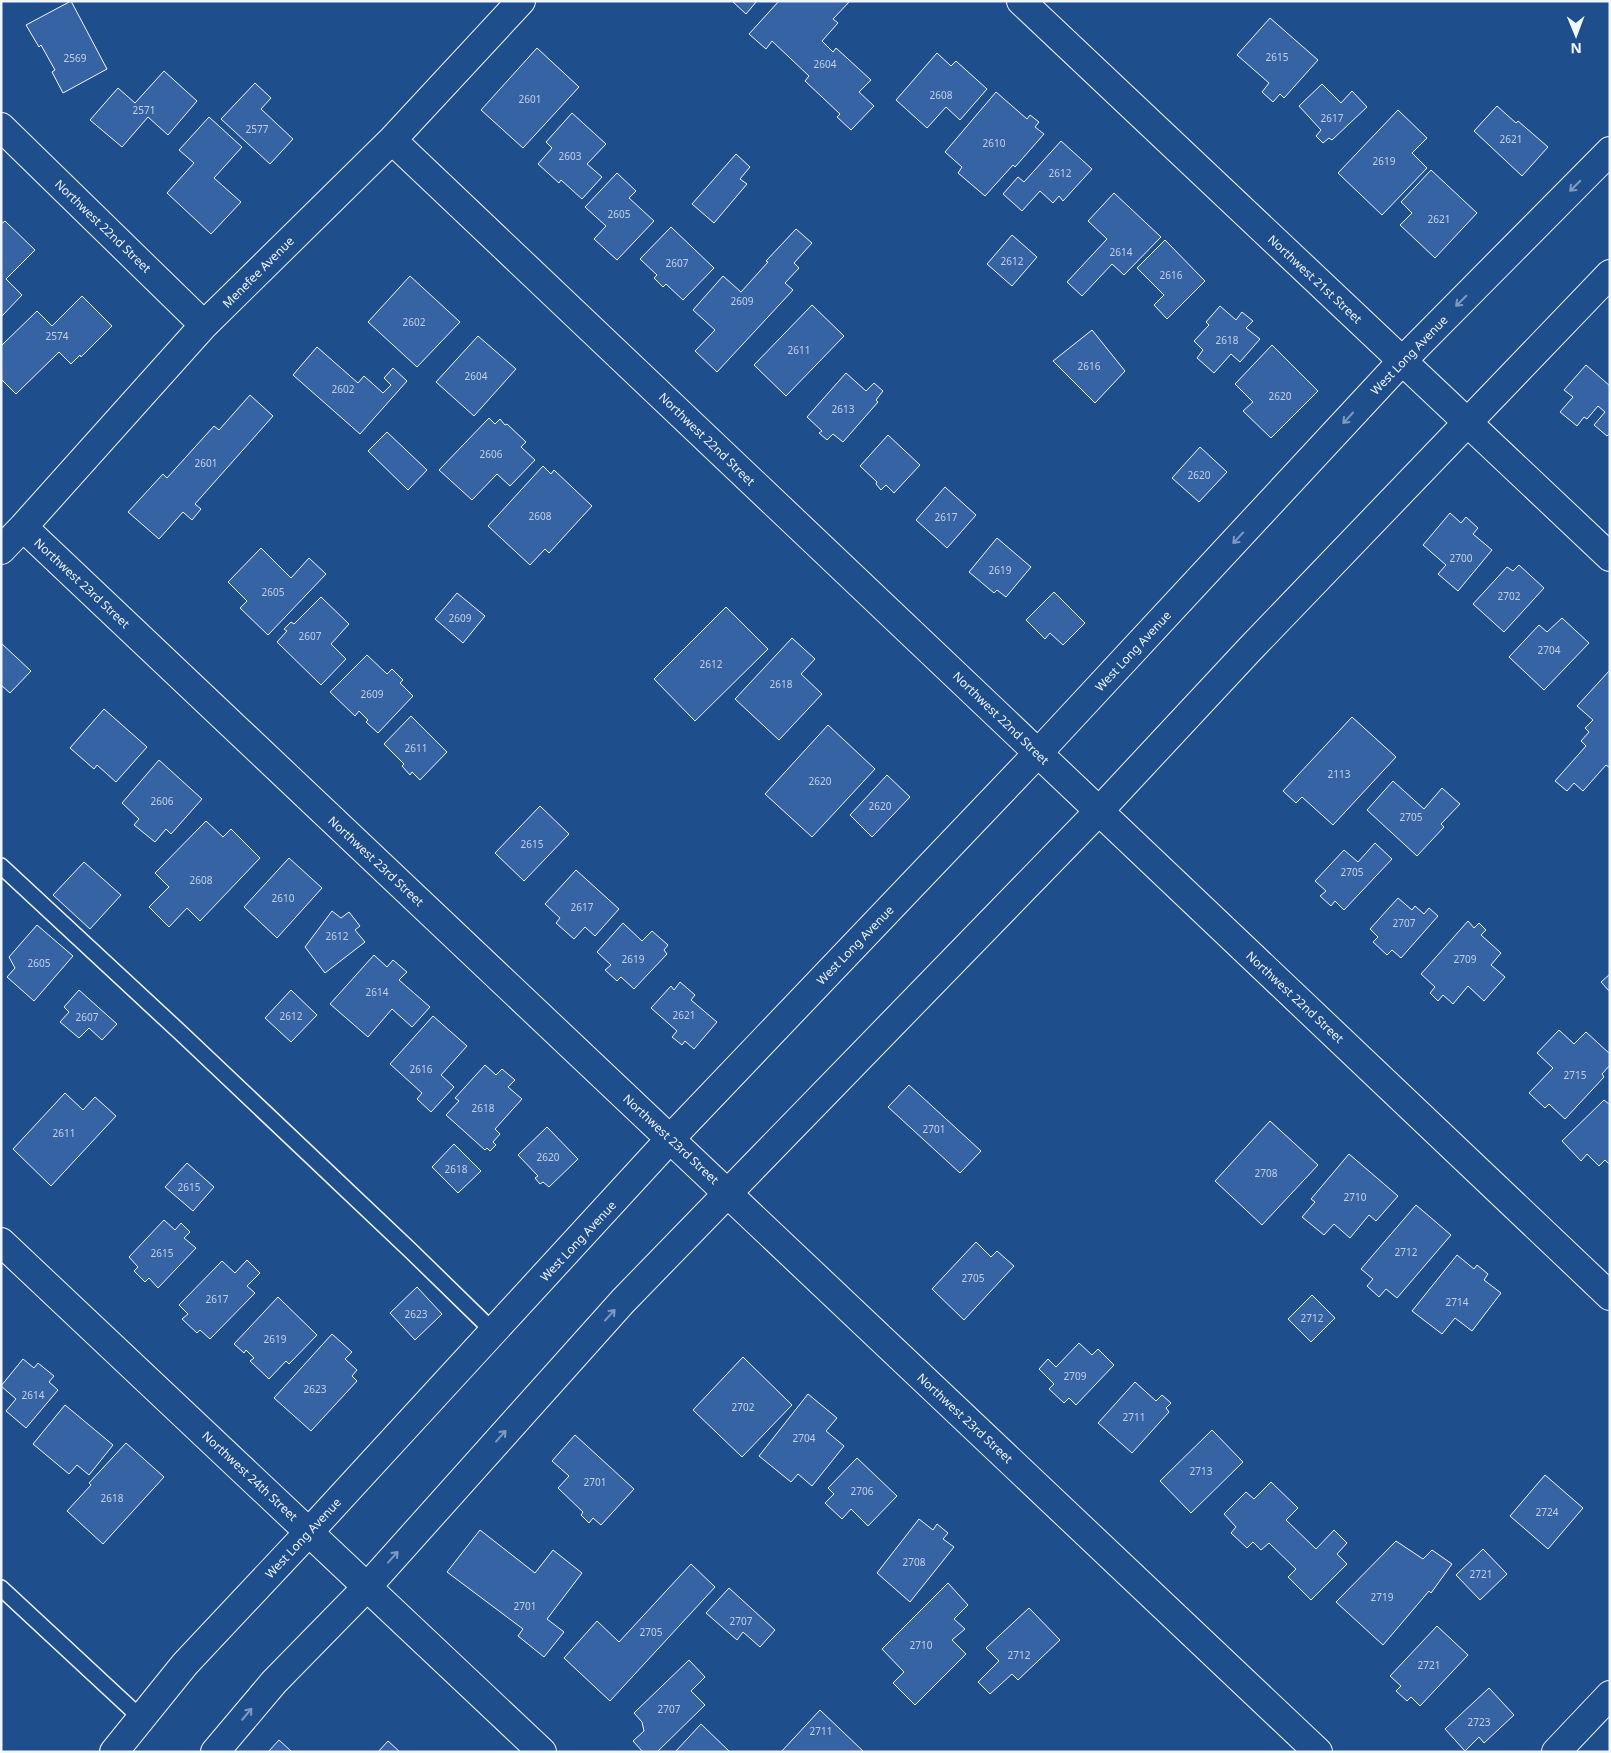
<svg xmlns="http://www.w3.org/2000/svg" width="1611" height="1753" viewBox="0 0 1611 1753" font-family="'Noto Sans',sans-serif">
	<rect width="100%" height="100%" fill="#1f4e8c"/>
	<path fill="#3563a3" stroke="#f2f6ff" d="M71,1L107,69L63,93L52,72L55,70L41,45L39,47L26,25Z
		M732,1H757L746,14Z
		M779,1H850L833,19L838,23L822,41L833,52L836,48L871,80L859,92L874,106L851,130L837,117L840,114L805,81L809,76L772,41L766,49L749,34Z
		M1270,18L1318,60L1284,98L1280,94L1273,102L1262,92L1269,83L1237,55Z
		M537,48L579,87L523,148L481,110Z
		M937,53L951,66L956,61L987,89L960,120L946,107L927,128L896,100Z
		M164,71L197,101L168,135L148,117L122,147L90,120L118,88L135,103Z
		M255,83L271,98L261,109L293,139L270,164L221,119Z
		M1322,84L1341,103L1352,91L1367,107L1332,140L1329,138L1323,143L1316,136L1321,130L1299,106Z
		M996,92L1027,119L1030,115L1039,122L1035,127L1044,134L1015,167L1013,165L985,196L958,173L962,167L945,152Z
		M1497,106L1516,123L1518,121L1548,147L1522,176L1474,131Z
		M1398,110L1427,138L1412,153L1427,168L1382,215L1338,173Z
		M572,113L606,144L587,164L602,177L582,199L561,180L559,183L538,164L552,148L546,142Z
		M209,117L242,147L214,178L241,202L211,234L167,193L194,163L179,150Z
		M1061,141L1092,169L1063,201L1059,196L1053,203L1040,191L1022,211L1003,194L1018,177L1024,182Z
		M736,154L750,167L740,179L747,184L714,223L692,204Z
		M1431,170L1477,213L1435,258L1400,225L1412,213L1401,202Z
		M617,173L636,191L629,198L654,221L617,260L594,239L606,226L585,207Z
		M1114,193L1161,237L1124,275L1112,264L1082,296L1067,282L1107,239L1088,221Z
		M5,221L35,250L6,279L22,295L1,317V224Z
		M671,227L714,268L683,300L666,284L663,287L654,278L657,275L640,259Z
		M796,229L812,243L794,263L799,268L785,283L793,290L717,372L695,351L715,330L693,310L723,276L741,292L768,262L766,261Z
		M1012,235L1037,257L1012,286L987,264Z
		M1165,240L1205,281L1167,319L1154,305L1164,295L1137,268Z
		M410,276L460,322L417,367L368,322Z
		M82,296L112,326L81,357L80,355L71,364L59,352L16,394L1,379V346L37,311L52,326Z
		M812,305L844,336L786,396L754,365Z
		M1220,306L1236,320L1242,312L1253,321L1246,328L1260,339L1240,362L1231,354L1214,373L1197,358L1203,350L1194,341L1209,325L1206,322Z
		M1092,330L1125,371L1095,403L1053,361Z
		M478,336L516,369L474,416L436,382Z
		M1272,345L1318,391L1271,438L1243,411L1253,402L1235,384Z
		M317,347L358,383L364,376L383,393L391,385L384,378L393,368L407,381L360,434L293,375Z
		M1586,365L1610,386V433L1607,436L1594,425L1605,412L1598,406L1587,419L1584,417L1577,426L1560,412L1573,397L1564,390Z
		M846,373L866,391L874,383L883,391L876,400L878,402L843,442L833,434L827,440L819,433L822,431L807,417Z
		M250,395L273,416L195,504L201,509L192,520L183,512L159,539L128,512L163,474L167,478L214,426L219,430Z
		M489,418L495,424L500,419L505,425L507,424L526,442L521,447L535,460L510,486L497,474L472,500L439,470Z
		M387,432L427,470L408,490L368,451Z
		M888,435L920,465L894,493L886,485L881,490L876,484L877,482L860,466Z
		M1200,447L1227,472L1199,502L1172,478Z
		M543,466L551,474L554,470L592,506L549,553L545,549L530,565L488,526Z
		M945,487L976,515L947,548L916,520Z
		M1450,513L1461,523L1466,517L1478,528L1473,534L1492,550L1458,591L1438,574L1446,565L1423,545Z
		M997,538L1031,567L1006,597L997,590L994,593L969,572Z
		M261,548L291,578L309,558L326,574L268,635L240,608L247,601L228,582Z
		M1519,565L1544,588L1504,632L1473,604L1507,567L1513,571Z
		M1054,592L1085,623L1063,645L1050,633L1045,639L1026,620Z
		M457,593L485,616L463,643L435,619Z
		M321,597L349,624L331,644L346,659L321,685L277,642L287,631L284,629L291,622L294,624Z
		M726,607L768,649L695,721L654,679Z
		M1562,618L1589,643L1544,690L1509,657L1539,625L1547,632Z
		M792,638L815,659L801,674L822,694L779,740L735,699Z
		M1,643L31,671L10,693L1,685Z
		M367,655L387,674L392,669L403,680L400,683L413,696L378,733L366,722L368,720L359,711L355,716L330,692Z
		M1610,670V768L1606,765L1583,791L1574,783L1567,791L1555,781L1586,746L1581,741L1589,732L1585,728L1593,720L1577,706Z
		M104,709L147,747L116,782L97,765L94,769L70,748Z
		M411,716L447,752L420,780L412,772L410,775L402,766L404,764L384,744Z
		M1352,717L1396,757L1333,825L1302,797L1296,803L1283,791Z
		M828,725L875,769L812,837L765,794Z
		M159,760L202,799L171,834L166,829L155,842L134,825L139,819L122,803Z
		M887,775L910,797L872,837L850,815Z
		M1393,781L1424,809L1442,788L1460,804L1441,824L1444,827L1417,856L1367,810Z
		M540,806L569,834L524,881L495,853Z
		M206,821L223,837L231,829L260,858L200,921L187,908L169,927L149,907L169,887L155,873Z
		M1375,843L1392,859L1344,910L1335,901L1331,906L1320,896L1326,891L1315,881L1344,850L1358,862Z
		M289,858L322,888L277,938L244,907Z
		M84,862L121,895L90,929L53,895Z
		M576,870L619,909L595,936L585,927L574,939L556,923L560,918L545,904Z
		M1398,898L1412,910L1415,906L1424,914L1429,908L1438,916L1401,958L1392,950L1387,955L1373,942L1378,937L1370,929Z
		M332,911L341,918L349,912L360,926L355,930L365,942L325,973L305,947Z
		M1468,921L1474,928L1479,923L1486,930L1481,935L1501,953L1491,965L1505,977L1484,1001L1468,986L1453,1004L1443,995L1438,1001L1430,993L1435,987L1421,974Z
		M623,923L642,941L652,931L668,945L664,950L667,954L634,989L621,977L617,981L605,970L611,965L597,952Z
		M37,925L73,956L34,1001L7,977L15,968L9,957Z
		M374,955L387,967L393,960L407,972L399,980L430,1007L412,1027L392,1009L368,1037L330,1004Z
		M1610,974V992L1601,982Z
		M680,982L695,995L691,1000L717,1022L694,1049L685,1041L682,1045L672,1037L677,1031L651,1008L671,986L674,990Z
		M79,990L117,1024L102,1040L89,1028L79,1038L60,1022L69,1012L64,1007Z
		M291,990L317,1015L291,1042L265,1018Z
		M433,1016L467,1046L441,1075L454,1087L431,1112L417,1099L422,1093L390,1064Z
		M1559,1030L1574,1044L1586,1032L1610,1054V1065L1602,1074L1604,1077L1565,1119L1549,1104L1545,1108L1529,1093L1553,1068L1537,1053Z
		M485,1065L496,1075L502,1069L515,1080L508,1087L522,1099L495,1129L500,1134L493,1142L496,1145L490,1151L487,1148L485,1150L446,1115L459,1101L455,1098Z
		M909,1085L981,1151L960,1173L888,1107Z
		M65,1093L83,1110L95,1097L116,1116L51,1186L13,1149Z
		M1604,1100L1610,1105V1165L1605,1160L1599,1166L1587,1154L1581,1161L1562,1141Z
		M1270,1121L1318,1165L1262,1225L1215,1181Z
		M547,1127L578,1159L549,1187L543,1182L540,1184L535,1178L538,1176L518,1155Z
		M454,1144L481,1171L458,1193L432,1167Z
		M1349,1154L1398,1196L1376,1221L1369,1215L1350,1238L1334,1224L1324,1235L1302,1217L1315,1202L1311,1199Z
		M187,1163L214,1187L193,1211L165,1187Z
		M1416,1205L1451,1235L1397,1298L1386,1289L1379,1297L1367,1286L1373,1279L1361,1269Z
		M164,1220L175,1230L181,1223L190,1232L184,1238L196,1248L158,1288L149,1278L145,1282L134,1271L138,1267L129,1257Z
		M976,1242L991,1257L997,1251L1014,1266L964,1320L932,1289Z
		M1457,1255L1474,1269L1477,1265L1488,1274L1484,1280L1501,1293L1472,1331L1455,1318L1442,1334L1412,1311Z
		M247,1260L260,1273L247,1286L255,1293L210,1339L200,1330L197,1333L182,1319L188,1314L179,1305L222,1261L235,1273Z
		M417,1287L442,1314L415,1340L390,1313Z
		M1312,1295L1335,1318L1311,1342L1288,1319Z
		M278,1297L317,1335L289,1364L286,1361L269,1379L250,1361L254,1358L246,1350L244,1353L234,1344Z
		M332,1334L352,1352L345,1359L357,1370L352,1376L357,1381L311,1431L274,1398Z
		M1079,1343L1092,1355L1098,1349L1114,1365L1076,1405L1069,1398L1064,1403L1049,1389L1054,1384L1039,1369L1048,1359L1056,1367Z
		M743,1357L792,1405L742,1457L693,1410Z
		M23,1359L34,1368L38,1363L54,1376L49,1382L58,1390L26,1428L6,1411L16,1399L1,1386Z
		M1135,1382L1156,1401L1162,1395L1171,1403L1166,1408L1169,1412L1132,1453L1098,1423Z
		M808,1394L837,1418L826,1431L844,1446L812,1486L798,1474L791,1482L759,1456Z
		M65,1405L113,1445L89,1475L77,1465L69,1474L33,1444Z
		M1212,1430L1243,1462L1191,1513L1160,1481Z
		M575,1435L634,1489L601,1525L593,1518L589,1523L581,1515L583,1512L558,1488L569,1476L552,1461Z
		M126,1443L164,1477L103,1544L67,1511L91,1485L89,1483Z
		M857,1458L897,1496L868,1526L851,1509L842,1519L825,1503L834,1494L828,1488Z
		M1545,1475L1583,1508L1548,1549L1510,1516Z
		M1271,1482L1298,1508L1286,1520L1316,1549L1334,1530L1347,1543L1337,1554L1347,1564L1311,1600L1288,1577L1296,1569L1269,1543L1261,1550L1253,1542L1247,1548L1231,1533L1236,1527L1224,1514L1246,1492L1254,1499Z
		M919,1519L933,1530L937,1524L948,1533L943,1539L954,1547L910,1602L877,1573Z
		M480,1530L535,1573L553,1550L582,1573L547,1619L564,1632L544,1657L518,1636L523,1629L447,1572Z
		M1396,1541L1423,1559L1432,1550L1452,1564L1431,1593L1429,1591L1383,1645L1336,1602Z
		M1483,1549L1507,1574L1480,1600L1456,1575Z
		M691,1564L715,1587L610,1701L564,1658L597,1621L619,1642Z
		M948,1583L968,1605L954,1619L965,1629L952,1640L966,1654L915,1705L893,1683L904,1672L882,1649Z
		M729,1588L775,1630L760,1647L743,1632L737,1640L706,1613Z
		M1029,1608L1060,1640L1018,1680L1012,1674L990,1694L978,1682L999,1661L986,1648Z
		M1437,1626L1468,1655L1420,1706L1411,1697L1407,1701L1396,1691L1401,1686L1390,1676Z
		M689,1660L705,1677L691,1691L705,1705L657,1752H643L633,1741L644,1731L642,1722L634,1713Z
		M1489,1688L1514,1715L1484,1743L1479,1737L1465,1751L1445,1729Z
		M820,1710L863,1751L862,1752H781Z
		M701,1724L730,1752H675Z
		M279,1740L292,1752H268Z
		M388,1741L400,1752H378Z"/>
	<g fill="none" stroke-linecap="round" stroke-linejoin="round">
		<g stroke="#f2f6ff" stroke-width="18">
			<path id="lane" d="M1,866L183,1035L411,1251L494,1332
				M1,1588L141,1718"/>
		</g>
		<g stroke="#f2f6ff" stroke-width="30">
			<path id="street" d="M1021,1L1610,557
				M1,127L204,325
				M392,140L1610,1296
				M23,527L1318,1752
				M1,550L23,527L204,325L392,140L521,1
				M1,1242L542,1752
				M1556,1752L1610,1695"/>
		</g>
		<g stroke="#f2f6ff" stroke-width="30">
			<path id="secondary" d="M114,1752L185,1664L309,1532L670,1139L1038,753L1402,361L1610,151
				M215,1752L274,1682L367,1587L623,1301L1099,811L1250,649L1610,274"/>
		</g>
		<use href="#lane" stroke="#1f4e8c" stroke-width="15"/>
		<use href="#street" stroke="#1f4e8c" stroke-width="28"/>
		<use href="#secondary" stroke="#1f4e8c" stroke-width="28"/>
	</g>
	<defs><path id="oneway-shaft" d="M-6 0H5M1.5-3L5.5 0L1.5 3" fill="none" stroke-width="1.6" stroke-linecap="round" stroke-linejoin="round" transform="scale(1.25)"/></defs>
	<g stroke="#7e9ac0">
		<use href="#oneway-shaft" transform="translate(1575 186) rotate(135)"/>
		<use href="#oneway-shaft" transform="translate(1461 301) rotate(135)"/>
		<use href="#oneway-shaft" transform="translate(1348 418) rotate(133)"/>
		<use href="#oneway-shaft" transform="translate(1238 538) rotate(133)"/>
		<use href="#oneway-shaft" transform="translate(610 1315) rotate(-48)"/>
		<use href="#oneway-shaft" transform="translate(501 1436) rotate(-48)"/>
		<use href="#oneway-shaft" transform="translate(393 1557) rotate(-48)"/>
		<use href="#oneway-shaft" transform="translate(247 1714) rotate(-50)"/>
	</g>
	<g text-anchor="middle" dominant-baseline="central" stroke-width="4" stroke-linejoin="round" paint-order="stroke">
		<g font-size="10" fill="#c3d1e8">
			<text x="1277" y="57">2615</text>
			<text x="75" y="58">2569</text>
			<text x="825" y="64">2604</text>
			<text x="941" y="95">2608</text>
			<text x="530" y="99">2601</text>
			<text x="144" y="110">2571</text>
			<text x="1332" y="118">2617</text>
			<text x="257" y="129">2577</text>
			<text x="1511" y="139">2621</text>
			<text x="994" y="143">2610</text>
			<text x="570" y="156">2603</text>
			<text x="1384" y="161">2619</text>
			<text x="1060" y="173">2612</text>
			<text x="619" y="214">2605</text>
			<text x="1439" y="219">2621</text>
			<text x="1121" y="252">2614</text>
			<text x="1012" y="261">2612</text>
			<text x="677" y="263">2607</text>
			<text x="1171" y="275">2616</text>
			<text x="742" y="301">2609</text>
			<text x="414" y="322">2602</text>
			<text x="57" y="336">2574</text>
			<text x="1227" y="340">2618</text>
			<text x="799" y="350">2611</text>
			<text x="1089" y="366">2616</text>
			<text x="476" y="376">2604</text>
			<text x="343" y="389">2602</text>
			<text x="1280" y="396">2620</text>
			<text x="843" y="409">2613</text>
			<text x="491" y="454">2606</text>
			<text x="206" y="463">2601</text>
			<text x="1199" y="475">2620</text>
			<text x="540" y="516">2608</text>
			<text x="946" y="517">2617</text>
			<text x="1461" y="558">2700</text>
			<text x="1000" y="570">2619</text>
			<text x="273" y="592">2605</text>
			<text x="1509" y="596">2702</text>
			<text x="460" y="618">2609</text>
			<text x="310" y="636">2607</text>
			<text x="1549" y="650">2704</text>
			<text x="711" y="664">2612</text>
			<text x="781" y="684">2618</text>
			<text x="372" y="694">2609</text>
			<text x="416" y="748">2611</text>
			<text x="1339" y="774">2113</text>
			<text x="820" y="781">2620</text>
			<text x="162" y="801">2606</text>
			<text x="880" y="806">2620</text>
			<text x="1411" y="817">2705</text>
			<text x="532" y="844">2615</text>
			<text x="1352" y="872">2705</text>
			<text x="201" y="880">2608</text>
			<text x="283" y="898">2610</text>
			<text x="582" y="907">2617</text>
			<text x="1404" y="923">2707</text>
			<text x="337" y="936">2612</text>
			<text x="633" y="959">2619</text>
			<text x="1465" y="959">2709</text>
			<text x="39" y="963">2605</text>
			<text x="377" y="992">2614</text>
			<text x="684" y="1015">2621</text>
			<text x="291" y="1016">2612</text>
			<text x="87" y="1017">2607</text>
			<text x="421" y="1069">2616</text>
			<text x="1575" y="1075">2715</text>
			<text x="483" y="1108">2618</text>
			<text x="934" y="1129">2701</text>
			<text x="64" y="1133">2611</text>
			<text x="548" y="1157">2620</text>
			<text x="456" y="1169">2618</text>
			<text x="1266" y="1173">2708</text>
			<text x="189" y="1187">2615</text>
			<text x="1355" y="1197">2710</text>
			<text x="1406" y="1252">2712</text>
			<text x="162" y="1253">2615</text>
			<text x="973" y="1278">2705</text>
			<text x="217" y="1299">2617</text>
			<text x="1457" y="1302">2714</text>
			<text x="416" y="1314">2623</text>
			<text x="1312" y="1318">2712</text>
			<text x="275" y="1339">2619</text>
			<text x="1075" y="1376">2709</text>
			<text x="315" y="1389">2623</text>
			<text x="33" y="1395">2614</text>
			<text x="743" y="1407">2702</text>
			<text x="1134" y="1417">2711</text>
			<text x="804" y="1438">2704</text>
			<text x="1201" y="1471">2713</text>
			<text x="595" y="1482">2701</text>
			<text x="862" y="1491">2706</text>
			<text x="112" y="1498">2618</text>
			<text x="1547" y="1512">2724</text>
			<text x="914" y="1562">2708</text>
			<text x="1481" y="1574">2721</text>
			<text x="1382" y="1597">2719</text>
			<text x="525" y="1606">2701</text>
			<text x="741" y="1621">2707</text>
			<text x="651" y="1632">2705</text>
			<text x="921" y="1645">2710</text>
			<text x="1019" y="1655">2712</text>
			<text x="1429" y="1665">2721</text>
			<text x="669" y="1709">2707</text>
			<text x="1479" y="1722">2723</text>
			<text x="821" y="1731">2711</text>
		</g>
		<g font-size="12" fill="#f2f6ff" stroke="#1f4e8c">
			<text transform="translate(103 226) rotate(44)">Northwest 22nd Street</text>
			<text transform="translate(258 272) rotate(-45)">Menefee Avenue</text>
			<text transform="translate(1315 279) rotate(43)">Northwest 21st Street</text>
			<text transform="translate(1409 355) rotate(-46)">West Long Avenue</text>
			<text transform="translate(707 439) rotate(44)">Northwest 22nd Street</text>
			<text transform="translate(82 583) rotate(43)">Northwest 23rd Street</text>
			<text transform="translate(1133 651) rotate(-47)">West Long Avenue</text>
			<text transform="translate(1001 718) rotate(44)">Northwest 22nd Street</text>
			<text transform="translate(376 861) rotate(43)">Northwest 23rd Street</text>
			<text transform="translate(855 945) rotate(-46)">West Long Avenue</text>
			<text transform="translate(1295 997) rotate(43)">Northwest 22nd Street</text>
			<text transform="translate(671 1139) rotate(43)">Northwest 23rd Street</text>
			<text transform="translate(578 1241) rotate(-47)">West Long Avenue</text>
			<text transform="translate(965 1418) rotate(43)">Northwest 23rd Street</text>
			<text transform="translate(250 1476) rotate(43)">Northwest 24th Street</text>
			<text transform="translate(303 1538) rotate(-47)">West Long Avenue</text>
		</g>
	</g>
	<rect width="1611" height="1753" fill="none" stroke="#f2f6ff" stroke-width="5"/>
	<g transform="translate(1576 35) rotate(179)" stroke="#1f4e8c" stroke-width="4" paint-order="stroke">
	<path d="M0-4L9 19L0 12L-9 19Z" fill="#f2f6ff"/>
	<text y="-8" font-size="14" font-weight="bold" text-anchor="middle" fill="#f2f6ff">N</text>
	</g>
</svg>
